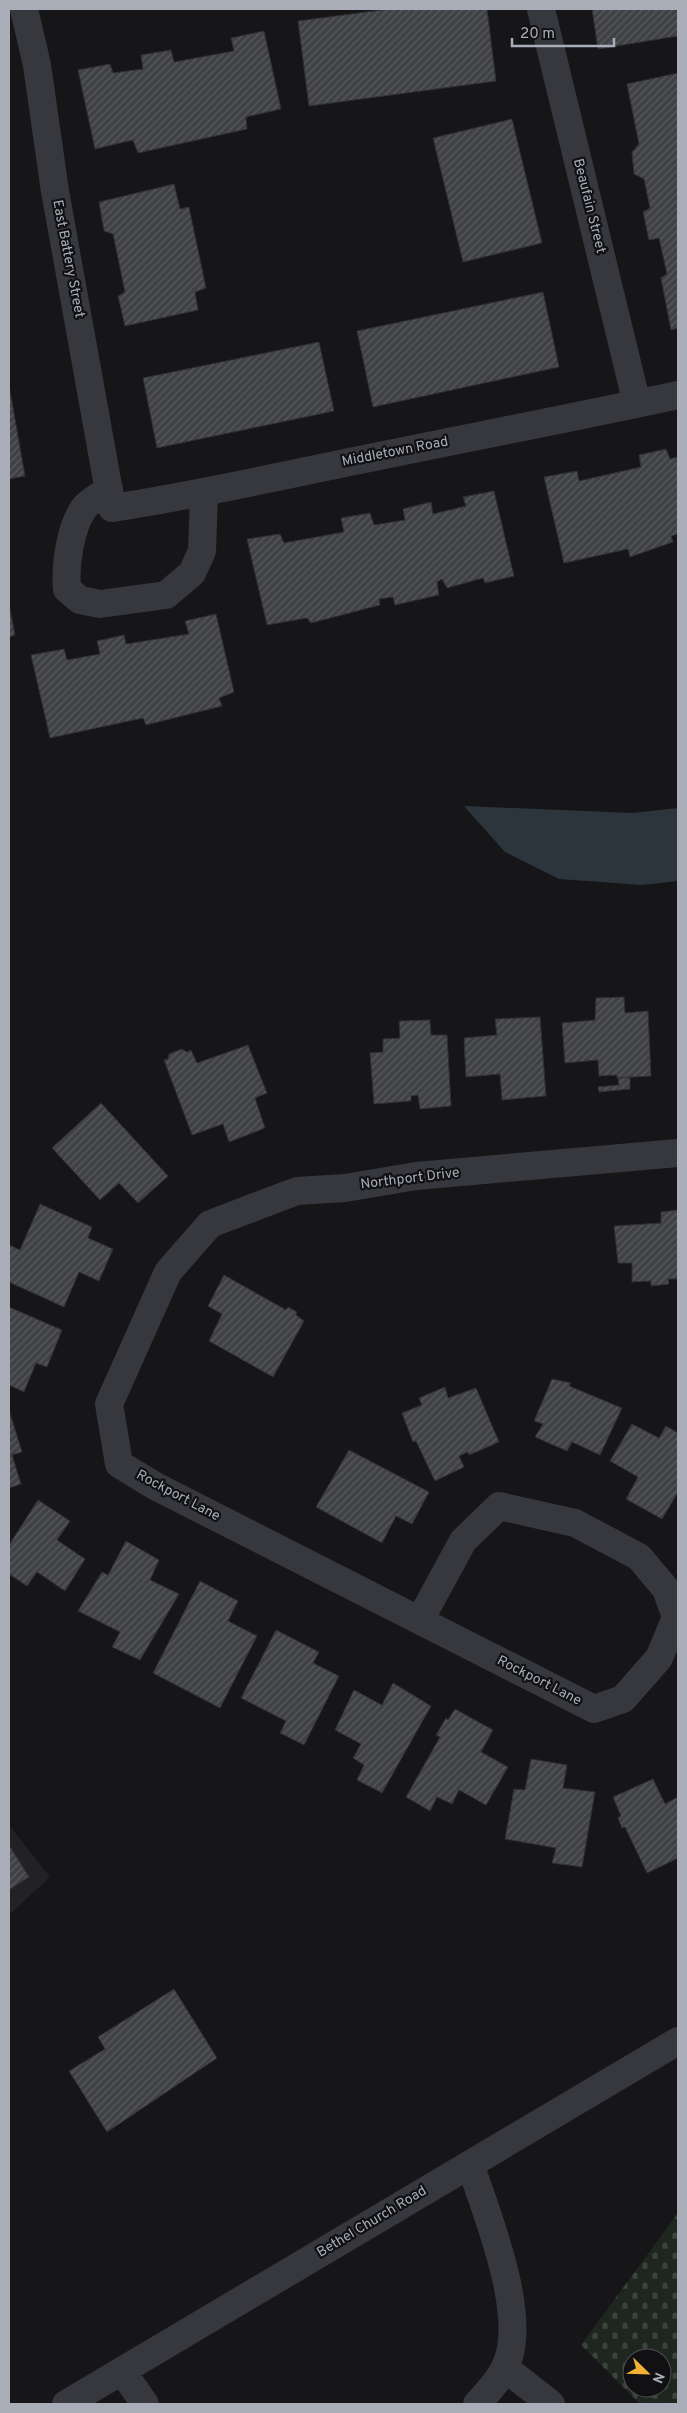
<svg xmlns="http://www.w3.org/2000/svg" width="687" height="2413" viewBox="0 0 687 2413" font-family="Overpass,sans-serif">
	<defs>
		<pattern id="cemetery-stones" width="16" height="16" patternUnits="userSpaceOnUse" patternTransform="scale(1.25)"><rect width="16" height="16" fill="#1e261f"/><path d="M2 7V4a2 2 0 0 1 4 0v3zM10 15v-3a2 2 0 0 1 4 0v3z" fill="#3c433d"/></pattern>
		<pattern id="building-hatch" width="6" height="6" patternUnits="userSpaceOnUse" patternTransform="scale(1.25)"><rect width="6" height="6" fill="#404145"/><path d="M-1 1l2-2M0 6l6-6M5 7l2-2" fill="none" stroke="#595a5e"/></pattern>
	</defs>
	<rect width="100%" height="100%" fill="#161618"/>
	<path fill="#222225" d="M9,1825L50,1877L9,1915Z"/>
	<path fill="url(#cemetery-stones)" fill-rule="evenodd" d="M678,2213V2404H640L581,2345ZM632,2358H662V2388H632Z"/>
	<path fill="#2c353c" d="M464,806L632,813L678,808V881L642,885L559,879L505,852Z"/>
	<path fill="url(#building-hatch)" stroke="#303034" d="M389,9H487L496,81L309,106L298,21Z
		M592,9H678V36L598,49Z
		M264,31L281,109L246,117L247,129L138,153L133,140L95,149L78,70L110,64L113,73L143,69L141,55L171,50L174,62L234,51L231,38Z
		M678,73V328L671,330L661,278L667,274L659,238L649,240L643,212L650,208L644,179L634,174L632,152L639,144L627,84Z
		M512,119L542,243L463,262L433,138Z
		M174,184L180,209L189,207L206,288L195,292L198,310L125,326L118,296L125,292L113,234L104,231L99,202Z
		M543,292L559,367L373,407L357,331Z
		M319,342L334,411L157,448L143,378Z
		M9,385L25,476L9,479Z
		M666,449L670,459L678,457V534L671,536L673,542L630,557L628,549L564,563L544,477L577,471L579,481L641,467L639,455Z
		M494,491L514,576L485,583L483,578L447,588L442,579L437,582L439,595L395,605L393,597L379,599L380,605L311,623L307,618L267,625L247,539L280,534L284,543L344,532L341,518L370,513L374,525L405,520L403,509L431,502L433,514L466,506L463,497Z
		M9,604L15,635L9,637Z
		M216,614L234,692L219,698L222,706L146,725L143,718L50,738L31,655L64,649L67,660L100,654L97,641L124,635L126,644L189,634L185,621Z
		M624,997L625,1013L648,1011L651,1076L617,1078V1075L599,1076L598,1060L565,1063L562,1023L595,1020L596,998Z
		M540,1017L546,1096L502,1100L500,1074L466,1077L464,1038L497,1035L495,1019Z
		M430,1020L431,1035H447L451,1106L420,1109L418,1095L411,1096V1101L374,1104L370,1053L383,1052V1039L400,1038L399,1021Z
		M248,1045L267,1093L255,1098L265,1128L229,1142L223,1124L192,1135L164,1060L168,1059L169,1054L182,1049L187,1052L191,1050L197,1063Z
		M630,1077V1089L599,1092L598,1087L619,1085L618,1078Z
		M101,1103L168,1176L138,1203L119,1183L100,1200L52,1148Z
		M40,1204L92,1227L88,1238L113,1249L99,1281L79,1272L64,1307L9,1282V1245L20,1250Z
		M678,1210V1279H668L669,1284L651,1286V1281L632,1282V1263H618L614,1226L661,1223V1212Z
		M224,1275L286,1310L288,1307L297,1312L296,1315L304,1321L273,1377L209,1341L222,1314L208,1306Z
		M9,1307L62,1330L47,1367L36,1363L24,1392L9,1385Z
		M552,1379L571,1383L569,1386L622,1408L600,1455L572,1442L567,1451L535,1437L543,1424L534,1421Z
		M445,1387L448,1398L476,1388L499,1442L469,1455L468,1452L459,1456L464,1467L435,1481L416,1441L413,1442L402,1413L422,1405L419,1398Z
		M9,1410L22,1452L12,1455L21,1484L9,1488Z
		M632,1424L659,1438L666,1426L678,1433V1492L662,1519L626,1499L638,1477L610,1461Z
		M349,1450L429,1492L412,1524L396,1516L382,1543L316,1507Z
		M38,1500L70,1521L57,1540L85,1559L65,1591L37,1572L27,1586L9,1574V1545Z
		M126,1541L159,1560L150,1580L179,1594L140,1660L112,1647L120,1632L78,1611L102,1572L108,1575Z
		M200,1581L238,1601L228,1621L257,1636L220,1708L153,1673Z
		M276,1630L319,1652L313,1663L339,1676L304,1745L280,1733L286,1721L241,1698Z
		M393,1683L431,1706L382,1793L357,1780L364,1765L353,1758L361,1744L335,1730L354,1690L382,1705Z
		M455,1709L493,1730L481,1752L508,1767L486,1805L459,1790L452,1804L437,1797L430,1811L406,1797L440,1737L436,1735L446,1718L448,1720Z
		M531,1759L567,1765L563,1788L595,1792L582,1867L552,1863L556,1848L505,1839L514,1789L525,1790Z
		M653,1779L665,1804L678,1797V1858L647,1873L625,1827L622,1828L618,1818L621,1816L613,1797Z
		M9,1845L29,1877L9,1890Z
		M174,1989L217,2058L107,2132L69,2071L105,2049L98,2037Z"/>
	<g fill="none" stroke-linecap="round" stroke-linejoin="round">
		<path stroke="#37383d" stroke-width="28" d="M24,9L37,65L55,191L112,508C204,494 294,473 384,455C482,435 581,416 678,395
			M541,9L637,404
			M109,489C102,495 89,501 84,508C70,528 65,565 67,589L80,600L100,604L166,595L192,573L202,551L204,494
			M420,1620L463,1541L499,1506L575,1523L639,1557L666,1589L676,1617L659,1658L623,1699L594,1709L155,1486L119,1464L109,1404L168,1272L210,1224L297,1191L345,1188L416,1176L678,1153
			M470,2164C487,2215 532,2323 503,2371C497,2383 486,2394 477,2404
			M505,2368L551,2404
			M122,2371L145,2404
			M66,2404L678,2041"/>
	</g>
	<g text-anchor="middle" dominant-baseline="central" stroke-width="4.5" stroke-linejoin="round" paint-order="stroke">
		<g font-size="14" fill="#a8adb8" stroke="#111113">
			<text transform="translate(589 206) rotate(76)">Beaufain Street</text>
			<text transform="translate(68 259) rotate(79)">East Battery Street</text>
			<text transform="translate(395 452) rotate(-11)">Middletown Road</text>
			<text transform="translate(410 1179) rotate(-7)">Northport Drive</text>
			<text transform="translate(178 1496) rotate(28)">Rockport Lane</text>
			<text transform="translate(539 1681) rotate(27)">Rockport Lane</text>
			<text transform="translate(372 2222) rotate(-31)">Bethel Church Road</text>
		</g>
	</g>
	<rect width="687" height="2413" fill="none" stroke="#a8adb8" stroke-width="20"/>
	<g transform="translate(647 2373) rotate(113)"><circle r="24" fill="#111113" stroke="#4d4f55"/>
	<path d="M0-4L9 19L0 12L-9 19Z" fill="#f2b134"/>
	<text y="-8" font-size="14" font-weight="bold" text-anchor="middle" fill="#a8adb8">N</text>
	</g>
	<path d="M512 38v8h102v-8" fill="none" stroke="#a8adb8" stroke-width="2.5"/>
	<text x="520" y="38" font-size="15" fill="#a8adb8" stroke="#111113" stroke-width="4" paint-order="stroke">20 m</text>
</svg>
